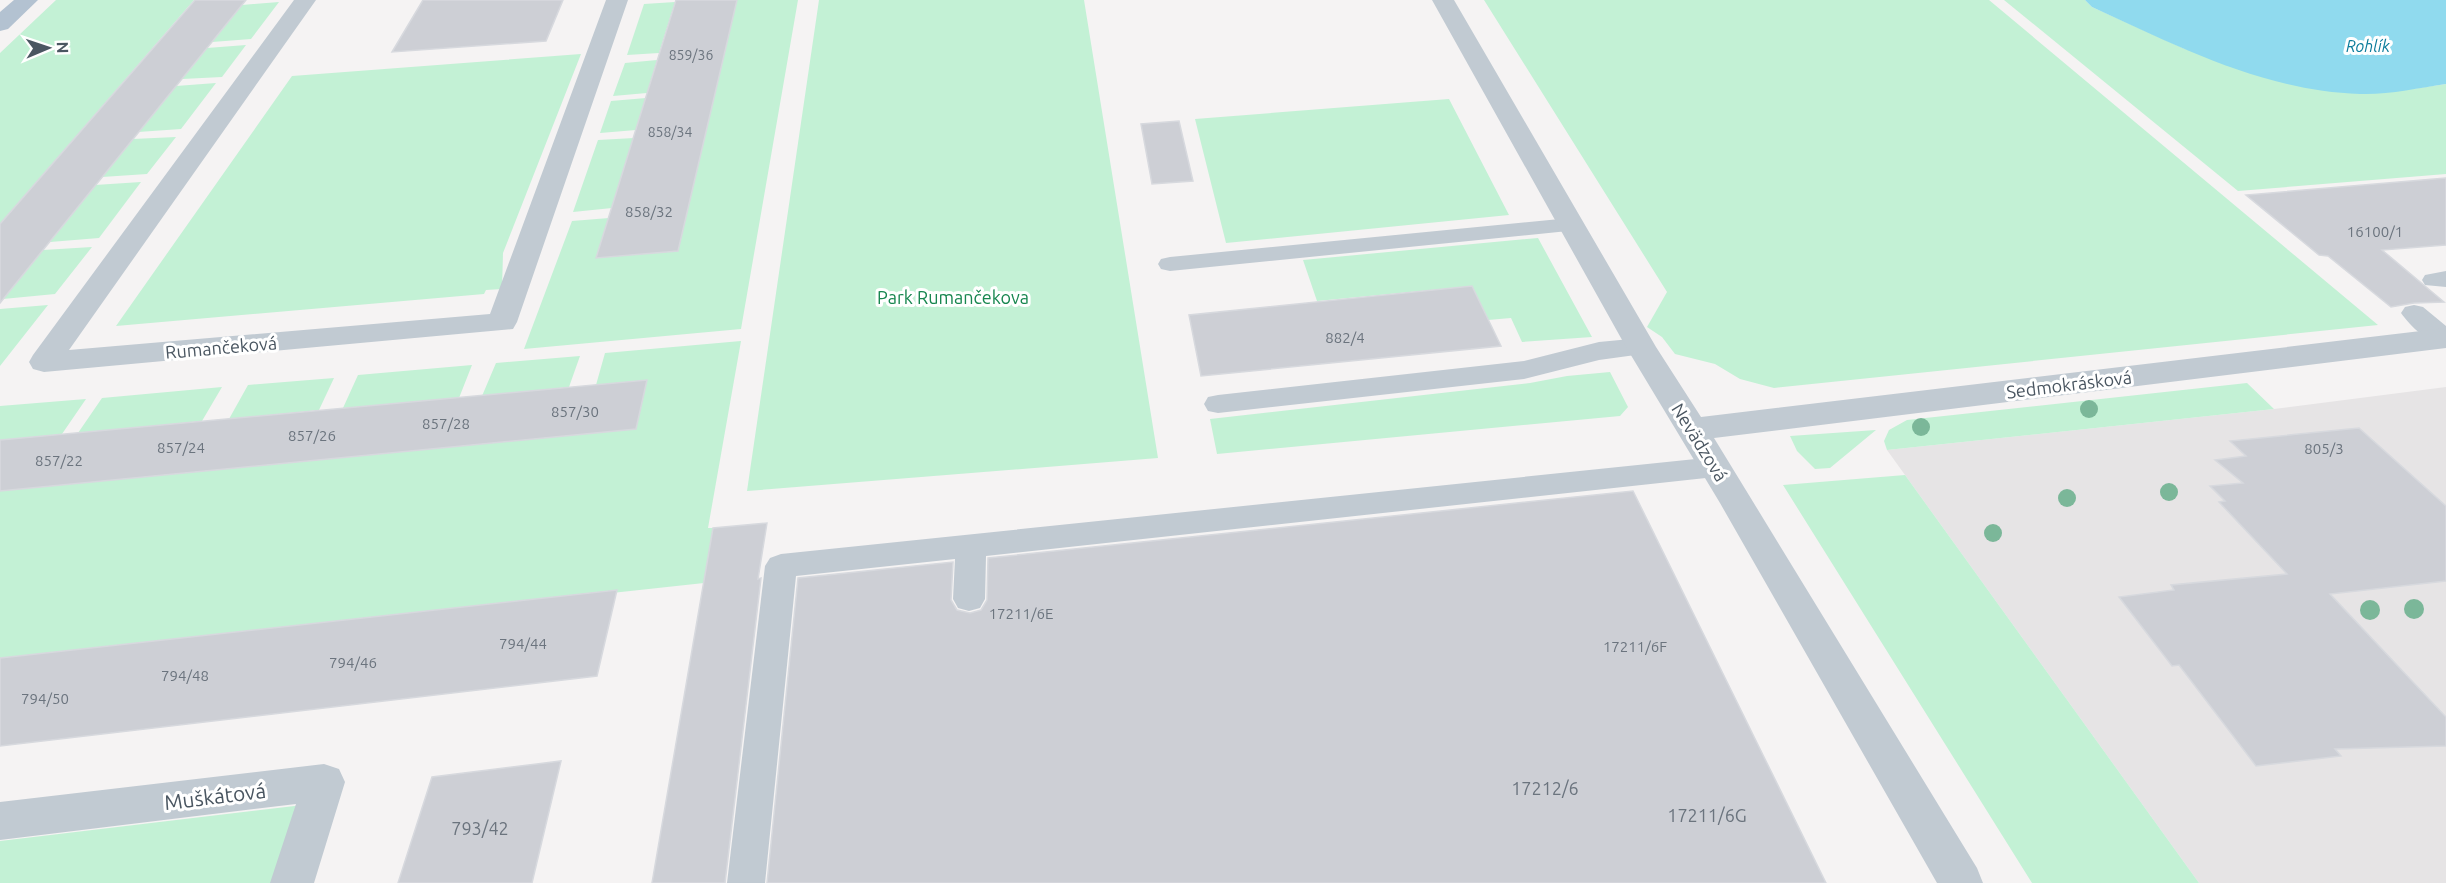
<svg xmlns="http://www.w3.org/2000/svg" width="2446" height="883" viewBox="0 0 2446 883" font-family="Ubuntu,sans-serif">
	<rect width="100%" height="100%" fill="#f5f3f3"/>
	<path fill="#e6e4e5" d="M2446,387V883H2199L1887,450L2274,409Z"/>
	<path fill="#c3f1d5" d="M56,0H194L0,224V53Z
		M737,0H798L741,329L524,349L572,221L609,218L596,258Z
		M819,0H1084L1158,458L747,491Z
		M1484,0H1989L2378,325L1774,388L1740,379L1715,364L1675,354L1662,337L1647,327L1667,292Z
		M2004,0H2085L2092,7L2185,49L2412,89L2446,84V174L2238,191Z
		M279,2L251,39L212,42L242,5Z
		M675,2L659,53L627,55L644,4Z
		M246,45L222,77L182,79L207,48Z
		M581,54L503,253L502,289L486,290L484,294L116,326L292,76Z
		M657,60L647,93L613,96L625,63Z
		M216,83L181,129L138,132L176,86Z
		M646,98L636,130L600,133L611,101Z
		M1449,99L1509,215L1226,243L1195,119Z
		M176,137L147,174L102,177L133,139Z
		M634,138L612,208L573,212L598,140Z
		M141,182L99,238L50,242L95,185Z
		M1538,238L1592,337L1522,342L1511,318L1488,320L1472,286L1317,301L1303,260Z
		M92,247L55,294L3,299L43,250Z
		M48,305L0,366V309Z
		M741,341L708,528H713L704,583L0,659V491L635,429L647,380L596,385L605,353Z
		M580,356L569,387L482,396L496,363Z
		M472,365L459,398L343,408L358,375Z
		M1610,372L1628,407L1620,416L1217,454L1210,419L1530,383L1567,376Z
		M334,378L319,410L229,419L248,385Z
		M2247,383L2274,409L1887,450L1884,441L1889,430L1907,420Z
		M222,387L202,421L78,433L102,398Z
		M86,399L62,434L0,440V406Z
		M1876,430L1830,468L1815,469L1797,451L1790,436Z
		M1905,475L2199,883H2032L1783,485Z
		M303,805L272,883H0V841Z"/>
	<path fill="#90daee" d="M2085,0H2446V84C2418,88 2388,95 2360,94C2264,91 2177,46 2092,7Z"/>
	<path fill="#cdcfd5" stroke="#d7d9de" stroke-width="1.5" d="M195,0H246L0,303V224Z
		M423,0H563L546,41L392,52Z
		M676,0H737L678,251L596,258Z
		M1179,121L1193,181L1152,184L1141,124Z
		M2446,178V245L2382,250L2444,302L2414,303L2391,307L2328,256L2319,255L2246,195Z
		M1472,286L1501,346L1201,376L1189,315Z
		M647,380L636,429L0,491V440Z
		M2359,428L2446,506V581L2330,594L2446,717V746L2335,749L2341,756L2256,766L2179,665L2172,666L2119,597L2174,590L2171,585L2287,574L2219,502L2225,501L2210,486L2243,483L2215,460L2246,456L2230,441Z
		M1633,491L1826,883H767L798,578L953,562L951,600L957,610L970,613L981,610L987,600L988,558Z
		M767,523L758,579L761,578L725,883H652L713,528Z
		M617,590L597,676L0,746V658Z
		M561,761L532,883H398L432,777Z"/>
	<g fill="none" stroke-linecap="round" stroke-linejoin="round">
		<path fill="#c1cad2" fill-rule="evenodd" d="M1570,218L1578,220L1582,225L1578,230L1170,271L1161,269L1158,264L1161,259L1170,257Z
			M2446,271V287L2425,285L2422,280L2425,275Z
			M2414,305L2423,307L2446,326V346C2430,345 2410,326 2401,313L2405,307Z
			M1641,338L1650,341L1654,347L1650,353L1599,360L1524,379L1218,413L1208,411L1204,404L1208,397L1218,395L1524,361L1599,342Z
			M1715,457L1725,460L1730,467L1725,474L1715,477L986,556L985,599L980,608L969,611L958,608L953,599L955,559L796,576L765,883H727L765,566L770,558L781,554Z"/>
		<path fill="#c1cad2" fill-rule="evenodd" d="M294,0H316L69,350L490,314L606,0H628L517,322L513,329L44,372L33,369L29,362L33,355Z
			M1432,0H1454L1656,347L1701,417L2446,328V348L1714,438L1977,868L1983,883H1937L1720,503L1626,347Z
			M324,764L339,769L345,782L314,883H270L296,804L0,840V802Z"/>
		<path fill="#b3c2d1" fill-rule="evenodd" d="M14,0H38L8,29L0,31V12Z"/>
	</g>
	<g fill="#7bb799">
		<circle cx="2089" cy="409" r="9"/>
		<circle cx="1921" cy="427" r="9"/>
		<circle cx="2169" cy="492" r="9"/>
		<circle cx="2067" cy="498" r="9"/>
		<circle cx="1993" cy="533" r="9"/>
		<circle cx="2414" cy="609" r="10"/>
		<circle cx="2370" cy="610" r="10"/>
	</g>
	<g text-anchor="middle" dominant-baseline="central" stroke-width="6" stroke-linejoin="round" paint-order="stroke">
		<g font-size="14" fill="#6b747e">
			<text x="691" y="55">859/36</text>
			<text x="670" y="132">858/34</text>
		</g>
		<g font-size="15" fill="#6b747e">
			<text x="649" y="211">858/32</text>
			<text x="2375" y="231">16100/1</text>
			<text x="1345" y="337">882/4</text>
			<text x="575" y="411">857/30</text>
			<text x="446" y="423">857/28</text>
			<text x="312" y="435">857/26</text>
			<text x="181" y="447">857/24</text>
			<text x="2324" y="448">805/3</text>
			<text x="59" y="460">857/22</text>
			<text x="1021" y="613">17211/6E</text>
			<text x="523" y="643">794/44</text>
			<text x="1635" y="646">17211/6F</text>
			<text x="353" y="662">794/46</text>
			<text x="185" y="675">794/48</text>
			<text x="45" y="698">794/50</text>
		</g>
		<g font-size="16" font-style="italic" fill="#0c7c9b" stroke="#fff">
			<text x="2368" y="46">Rohlík</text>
		</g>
		<g font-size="18" fill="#17864f" stroke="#fff">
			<text x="953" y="297">Park Rumančekova</text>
		</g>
		<g font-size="18" fill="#4a5661" stroke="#fff">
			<text transform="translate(221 347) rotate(-5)">Rumančeková</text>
			<text transform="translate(2069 384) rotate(-7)">Sedmokrásková</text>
			<text transform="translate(1700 442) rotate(58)">Nevädzová</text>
		</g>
		<g font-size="18" fill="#6b747e">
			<text x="1545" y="788">17212/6</text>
			<text x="1707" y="815">17211/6G</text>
			<text x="480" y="828">793/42</text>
		</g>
		<g font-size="21" fill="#4a5661" stroke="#fff">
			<text transform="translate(215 796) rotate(-7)">Muškátová</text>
		</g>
	</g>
	<g transform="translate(48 48) rotate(88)" stroke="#ffffff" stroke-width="4.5" paint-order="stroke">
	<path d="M0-4.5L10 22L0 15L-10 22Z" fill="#4a5661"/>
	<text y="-9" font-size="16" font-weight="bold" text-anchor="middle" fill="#4a5661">N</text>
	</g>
</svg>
